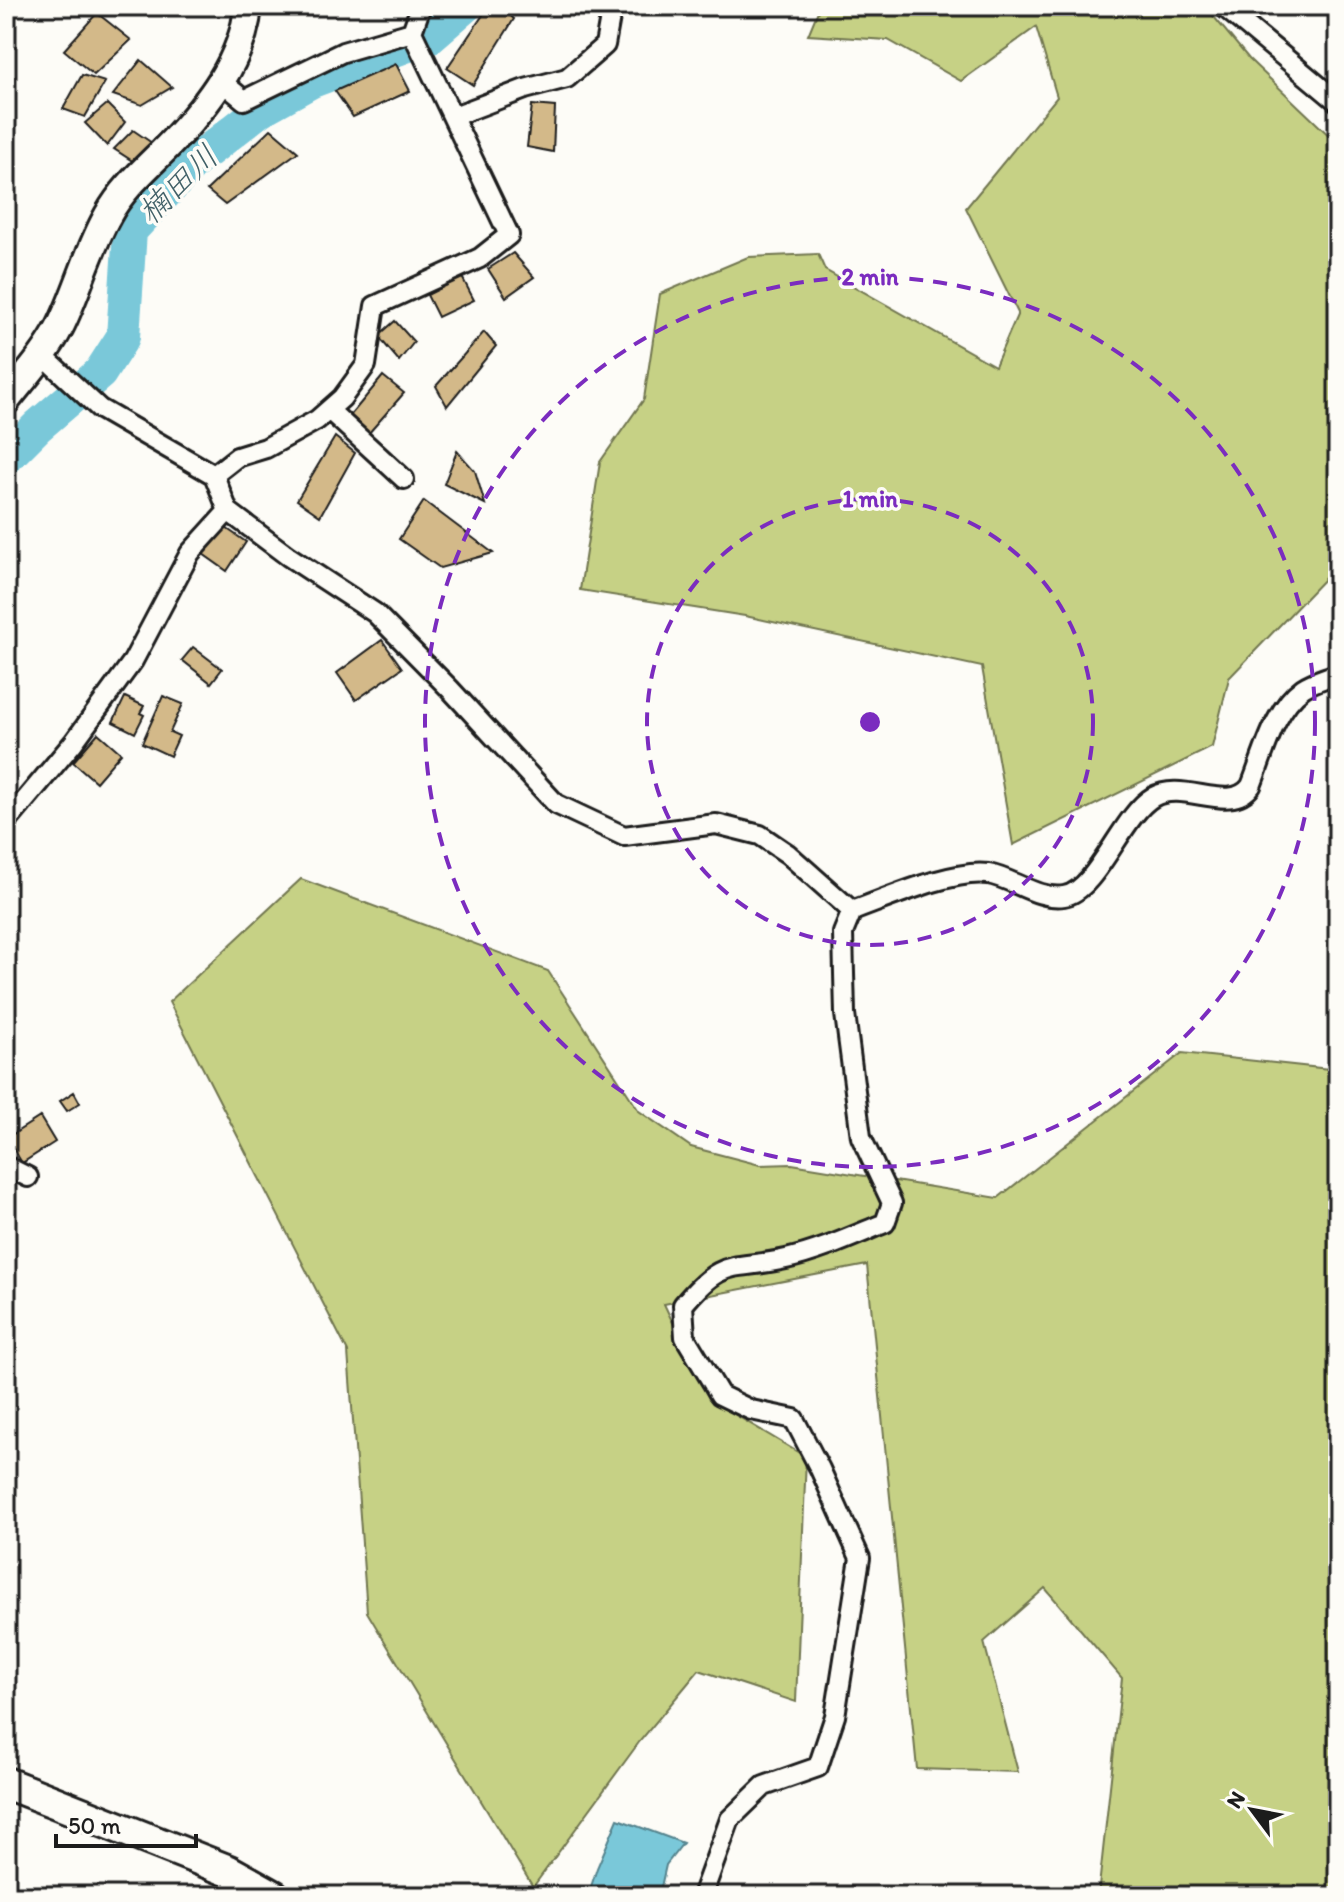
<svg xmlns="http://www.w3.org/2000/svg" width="1344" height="1902" viewBox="0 0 1344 1902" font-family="Itim,'Klee One',sans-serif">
	<rect width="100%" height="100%" fill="#fdfcf7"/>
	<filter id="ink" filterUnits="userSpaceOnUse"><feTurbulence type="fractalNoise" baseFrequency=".0125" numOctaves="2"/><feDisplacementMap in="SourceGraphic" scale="16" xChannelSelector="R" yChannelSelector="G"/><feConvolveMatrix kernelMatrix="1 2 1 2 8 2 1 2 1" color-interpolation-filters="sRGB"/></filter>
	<g filter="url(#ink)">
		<path fill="#c6d185" stroke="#717650" stroke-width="2" d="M820,6H1205L1249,59L1338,144V526L1330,573L1229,678L1212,747L1013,845L982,667L745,616L580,590L600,462L644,399L660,294L748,257L818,254L825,270L995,366L1018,313L966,208L1057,97L1036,27L961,81L888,40L808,35Z
			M301,879L548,971L639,1111L691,1147L760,1165L792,1164L998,1198L1182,1053L1338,1070V1896H1098L1122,1678L1045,1588L984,1642L1018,1772L917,1769L867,1265L664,1304L709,1399L806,1457L796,1702L699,1670L640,1741L533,1887L367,1612L348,1352L169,1002Z"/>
		<path fill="#7ac8d9" stroke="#54838d" stroke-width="2" d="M618,1819L683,1843L666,1865L659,1896H588L597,1868Z"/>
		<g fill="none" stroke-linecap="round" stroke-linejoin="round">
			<path stroke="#7ac8d9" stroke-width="34" d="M6,458L38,426L100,373L123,337L130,231L194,162L260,110L312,81L429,37L465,6"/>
		</g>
		<path fill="#d3b989" stroke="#1c1c1c" stroke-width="2" d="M489,6H500L514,19L473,85L447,68Z
			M97,13L131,40L94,75L64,50Z
			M141,60L172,87L142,105L113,95Z
			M396,64L410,91L353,117L335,91Z
			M82,75L105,82L85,117L63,109Z
			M107,104L125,122L107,146L85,123Z
			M532,105L555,107L553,152L527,147Z
			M271,129L298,152L225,205L207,190Z
			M133,130L155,145L134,162L114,149Z
			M513,253L534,277L506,297L488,269Z
			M462,277L474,300L438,317L427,295Z
			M395,321L414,342L399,361L378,336Z
			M484,332L496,346L447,406L436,386Z
			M383,376L404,393L368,434L349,417Z
			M335,437L355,453L320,516L297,500Z
			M457,451L475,471L485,504L444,484Z
			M424,501L493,553L440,568L399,539Z
			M223,526L246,542L227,571L203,554Z
			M382,640L402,668L356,700L337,673Z
			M193,647L222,669L211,683L182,660Z
			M163,696L183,704L170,732L179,736L170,756L142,743Z
			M125,697L144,706L140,713L144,715L135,733L113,722Z
			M98,733L121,753L96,782L73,762Z
			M74,1092L80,1103L67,1111L60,1101Z
			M40,1117L55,1142L22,1163L7,1138Z"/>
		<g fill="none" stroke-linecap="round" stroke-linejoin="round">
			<g stroke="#1c1c1c" stroke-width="24">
				<path id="street" d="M1223,6L1338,102
					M221,81L244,100L343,52L412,32
					M454,116L525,89L567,78L605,45L612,6
					M43,356L100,409L214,475L228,511L288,556L375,613L450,689L556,804L624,836L716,824L760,835L788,854L852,911
					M329,410L404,479
					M214,475L237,457L266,448L317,420L342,398L366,365L375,306L480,258L509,235L412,32L421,6
					M6,823L73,743L133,661L190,553L228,511
					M6,1166L28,1177
					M702,1896L730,1819L764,1786L818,1767L835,1716L860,1558L820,1469L794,1419L751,1410L720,1395L685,1337L683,1305C724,1256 731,1271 786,1259C819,1252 853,1236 885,1223L892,1203L861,1137L845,1014L843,933L852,911C886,899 953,869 988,874C1012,878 1038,900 1064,896C1097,891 1122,815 1153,797C1183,779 1230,815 1251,786C1264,754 1274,709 1303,688C1313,681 1327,678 1338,673"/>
			</g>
			<g stroke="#1c1c1c" stroke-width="32">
				<path id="secondary" d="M6,401C25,377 46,354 60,327C78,291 88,250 108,215C124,186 149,166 172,142C207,105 244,59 248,6"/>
			</g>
			<g stroke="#1c1c1c" stroke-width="36">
				<path id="primary" d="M6,1783L229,1871L274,1896"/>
			</g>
			<use href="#street" stroke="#fdfcf7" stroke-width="18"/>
			<use href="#secondary" stroke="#fdfcf7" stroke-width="26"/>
			<use href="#primary" stroke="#fdfcf7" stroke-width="30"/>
		</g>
	</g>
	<g fill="none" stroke="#7b2cbf" stroke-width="4" stroke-dasharray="14 10">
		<circle cx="870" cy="722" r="223"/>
		<circle cx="870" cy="722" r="445"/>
	</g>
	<g text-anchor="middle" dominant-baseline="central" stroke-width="7" stroke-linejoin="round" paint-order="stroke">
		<g font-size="32" font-style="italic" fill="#426168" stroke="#fdfcf7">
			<text transform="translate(178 184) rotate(-44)">楠田川</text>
		</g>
	</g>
	<circle cx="870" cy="722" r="12" fill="#7b2cbf" stroke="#fdfcf7" stroke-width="4"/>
	<g font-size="24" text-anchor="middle" font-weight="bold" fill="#7b2cbf" stroke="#fdfcf7" stroke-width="7" stroke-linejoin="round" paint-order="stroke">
		<text x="870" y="285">2 min</text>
		<text x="870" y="507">1 min</text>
	</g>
	<rect width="1344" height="1902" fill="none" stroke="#fdfcf7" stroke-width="32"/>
	<rect x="16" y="16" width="1312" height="1870" fill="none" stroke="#1c1c1c" stroke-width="3" filter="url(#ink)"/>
	<g transform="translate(1252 1810) rotate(302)" stroke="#fdfcf7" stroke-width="6" paint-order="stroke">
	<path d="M0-6L14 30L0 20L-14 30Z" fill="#1c1c1c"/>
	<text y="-12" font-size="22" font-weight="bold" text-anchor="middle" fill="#1c1c1c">N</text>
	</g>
	<path d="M56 1834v12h140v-12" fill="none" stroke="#1c1c1c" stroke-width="4"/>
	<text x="68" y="1834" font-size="24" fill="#1c1c1c" stroke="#fdfcf7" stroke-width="6" paint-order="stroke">50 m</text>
</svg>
